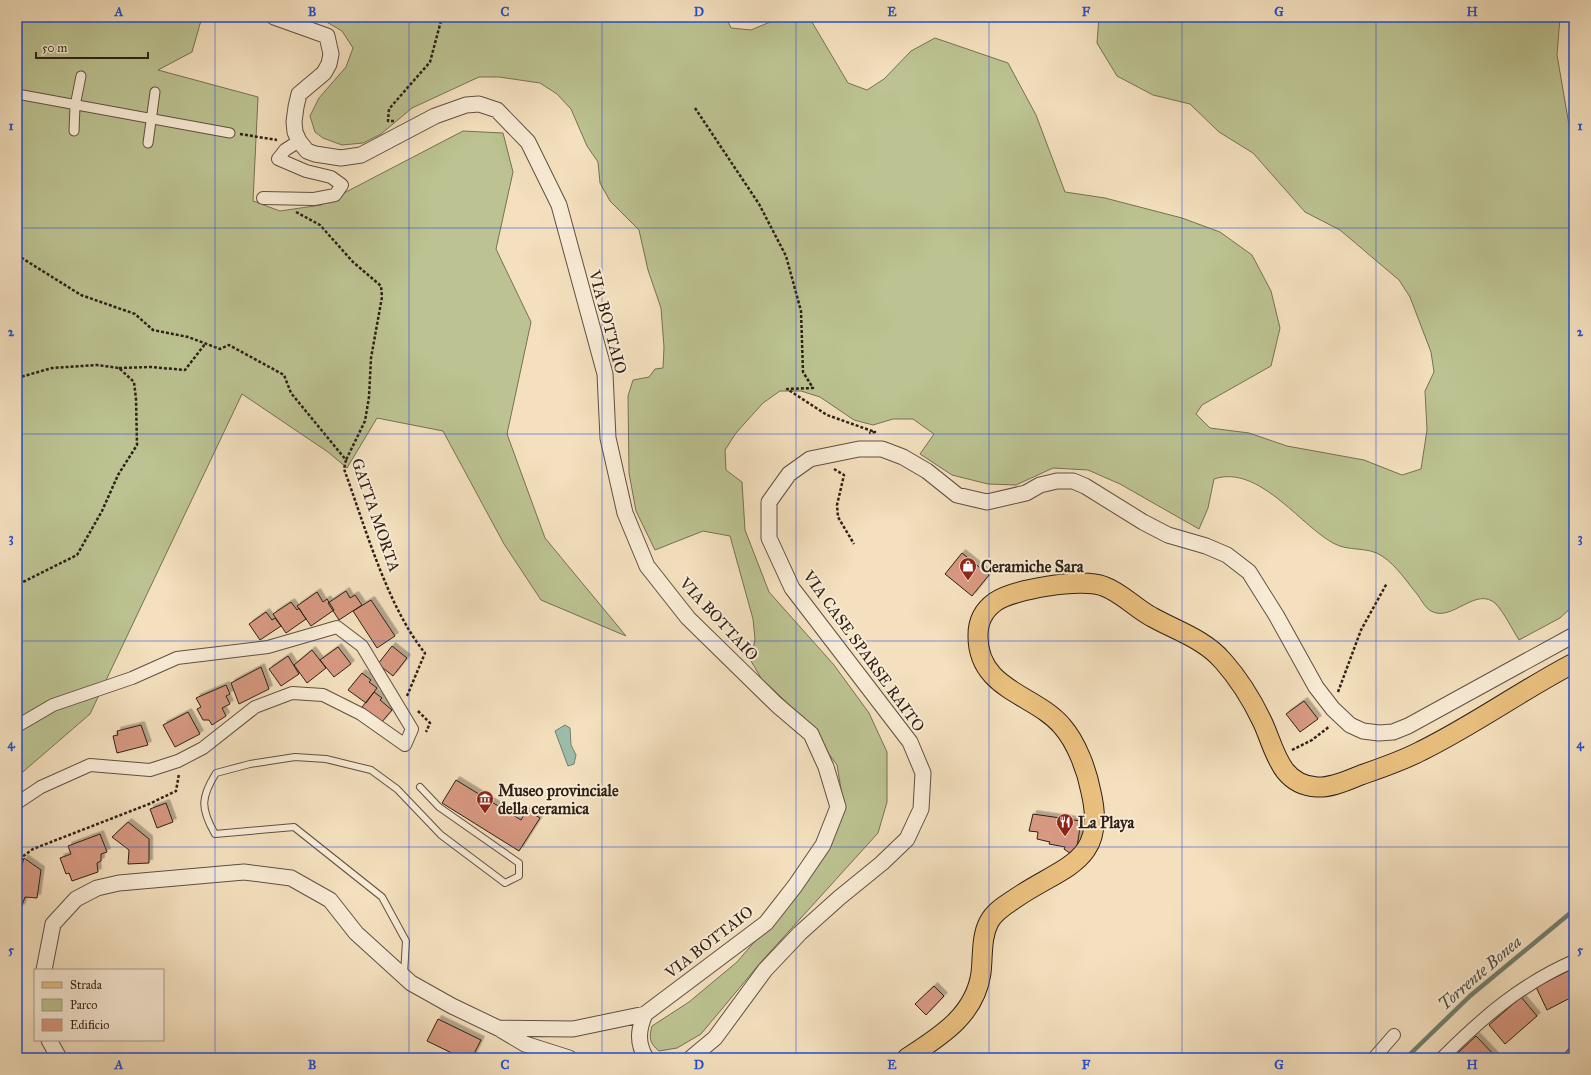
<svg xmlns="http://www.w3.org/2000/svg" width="1591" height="1075" viewBox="0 0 1591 1075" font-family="'IM FELL Great Primer',serif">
	<defs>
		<filter id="shadow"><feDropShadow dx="3.5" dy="-3.5" stdDeviation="0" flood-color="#0004"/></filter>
	</defs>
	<rect width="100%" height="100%" fill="#f4e0be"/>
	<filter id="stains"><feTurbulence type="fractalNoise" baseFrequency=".005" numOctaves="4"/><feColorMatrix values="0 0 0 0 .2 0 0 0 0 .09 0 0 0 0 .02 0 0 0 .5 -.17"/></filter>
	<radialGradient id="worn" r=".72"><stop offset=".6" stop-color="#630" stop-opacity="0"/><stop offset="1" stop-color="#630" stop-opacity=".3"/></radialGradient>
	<path fill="#bcc291" stroke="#757154" d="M17,17H202L192,52L158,70L258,97L253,201L280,211L321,205L463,131L503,133L513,172L496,249L531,322L507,434L545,538L626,636L541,600L504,544L443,431L377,418L347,468L328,452L242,394L90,714L17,777Z
		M318,17H726L731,28L751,30L782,17H809L848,83L867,90L884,79L911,51L935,38L1008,63L1036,115L1065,192L1105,198L1182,218L1220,232L1252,255L1271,291L1280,328L1271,366L1202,405L1196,414L1210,428L1249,433L1287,446L1364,460L1402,475L1421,469L1427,430L1425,391L1434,372L1431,352L1410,297L1399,280L1340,230L1305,212L1253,153L1219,132L1190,104L1153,95L1117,76L1097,43L1099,17H1560L1557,55L1574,154V605L1560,618L1519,640C1512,629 1505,614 1496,604C1476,585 1452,623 1431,611C1425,608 1421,599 1417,594C1406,581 1397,566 1382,556C1368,546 1348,552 1333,543C1299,524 1258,464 1214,479L1208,508L1199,529L1120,484L1088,470L1053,468L1016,485L988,484L952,475L920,454L934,434L913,419H893L873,425L854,420L820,397L801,391H780L763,403L736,433L725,450L726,470L742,482L745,530L769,592L834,665L869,713L887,752V802L878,833L761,962L701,1034L677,1048L659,1051C649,1043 649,1037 652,1026L689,1002L737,962L775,918L835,827L842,795L837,765L801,716L761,678L751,661L755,639L753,619L730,536L703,531L655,550L636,511L629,473L628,396L633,380L649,377L655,369L663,368L664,347L661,308L648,270L639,230L610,201L600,183L598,162L587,146L571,109L557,94L540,83L499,77H479L412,108L381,134L363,143L342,145L323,138L315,132L310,116L319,98L346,67L353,48L342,31Z"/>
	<path fill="#9dbeab" stroke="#717f70" d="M565,725L570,728L571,745L576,755L574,764L568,766L555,731Z"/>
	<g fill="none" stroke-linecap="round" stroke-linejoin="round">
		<path stroke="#717f70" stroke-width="4.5" d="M1406,1058L1470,996L1574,910"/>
	</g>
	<path fill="#d79981" stroke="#2e2017" filter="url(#shadow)" d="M962,553L989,575L972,596L945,574Z
		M346,591L350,598L355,595L362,605L339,620L328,603Z
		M317,592L323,602L327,599L334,610L311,626L297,606Z
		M371,600L395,636L377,648L353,611Z
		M291,602L297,610L299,608L306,619L286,633L273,614Z
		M266,612L272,620L275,618L281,626L260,640L249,624Z
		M392,646L407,658L393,676L378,664Z
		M338,647L351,664L334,677L320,660Z
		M312,650L326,668L307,683L294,665Z
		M288,656L299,674L281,686L269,669Z
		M261,667L269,689L239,704L231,683Z
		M362,673L371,680L369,682L377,688L366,703L348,690Z
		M226,685L230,694L226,696L230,704L222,708L226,716L212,725L209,720H203L197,709L201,707L196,698Z
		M374,692L382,698L380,700L392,710L381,723L362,707Z
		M1304,701L1318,719L1300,732L1286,714Z
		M188,712L200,734L175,747L163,725Z
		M141,725L148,745L117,753L113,736L118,735L117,731Z
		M456,780L521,820L527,810L540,818L519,851L442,803Z
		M166,803L173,822L157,828L150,809Z
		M1033,814L1081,821L1077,847L1071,854L1064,849L1065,847L1049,844L1050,842L1037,839L1038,832L1029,831Z
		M128,822L149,839V863L128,864L129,850L112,837Z
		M100,834L107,852L101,854V861L97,863L98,872L72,881L69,873L66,874L60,858L71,854L68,846Z
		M24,858L41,870L37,898L25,897L21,908L17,907V881Z
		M1574,968V996L1547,1010L1536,987Z
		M934,986L944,996L926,1015L915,1004Z
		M1521,997L1537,1016L1505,1044L1489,1025Z
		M438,1019L481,1040L472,1058H462L427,1041Z
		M1476,1036L1497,1058H1463L1458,1053Z
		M1574,1043V1058H1566L1563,1055Z"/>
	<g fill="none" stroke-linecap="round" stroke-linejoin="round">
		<g stroke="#605041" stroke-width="8">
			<path id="service" d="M404,974L406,941L382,897L294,827L215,834C200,808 201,797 216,773L250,764L295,757L326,759L371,770L397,789L441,835L505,883L519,876V863L439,807L420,787"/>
		</g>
		<g stroke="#605041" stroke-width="11">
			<path id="pedestrian" d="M17,94L230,133
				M74,131L75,106L81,76
				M148,143L155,92"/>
		</g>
		<g stroke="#605041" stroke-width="14">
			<path id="minor" d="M263,198L314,199L335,195L342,185L331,177L306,171L278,159L285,150L299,141
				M17,726L53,705L132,678L177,658L268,647L337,627L362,646L412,729L405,745L361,714L323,695L292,693L255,707L203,748L178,761L150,770L90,765L41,787L17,803
				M1374,1058L1394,1035
				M1442,1058C1482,1018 1521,984 1574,961"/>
		</g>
		<g stroke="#605041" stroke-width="17">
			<path id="tertiary" d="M274,17L327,36L331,54L329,64L324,73L299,94L296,107L294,122L295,132L299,141L307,151L315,154L341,158L361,155L435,116L466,105L479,104L497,110L528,142L559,205L605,374L608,438L625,513L647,566L688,618L777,705L811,734L826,767L838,807L823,845L795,886L766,923L645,1014C638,1030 637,1043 646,1058
				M44,970L53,924L76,899L97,888L119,883L244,872L291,878L330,900L356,933L411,983L452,1006L498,1028L525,1044L569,1058
				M498,1028L573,1029L645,1014
				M49,1040L59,1058
				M691,1058L715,1038L765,970L800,933L839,898L882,863L907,839L921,809L923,773L910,742L792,588L769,538V502L789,474L810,459L859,449H882L903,457L927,471L957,495L987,502L1026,493L1040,485L1057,481H1073L1085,486L1143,522L1168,535L1206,546L1227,555L1249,572L1276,615L1316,687L1333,709L1350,725L1363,731L1379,733L1393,732L1408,726L1574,635"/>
		</g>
		<g stroke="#2e2017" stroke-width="21">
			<path id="primary" d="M907,1058C939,1037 975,1016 981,973C983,956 981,937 989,922C994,912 1004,906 1013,900C1061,866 1108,864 1091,792C1087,771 1077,743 1062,726C1035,694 977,690 978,635C978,621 984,610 995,602C1013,589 1082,578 1103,586C1121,592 1135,608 1152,617C1177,631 1204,639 1223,661C1239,679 1252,700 1262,721C1275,748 1279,785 1317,787C1331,788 1348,780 1361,775C1381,768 1402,761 1421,751C1474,725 1522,690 1574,663"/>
		</g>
		<path stroke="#2e2017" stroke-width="2.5" stroke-dasharray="3 2" stroke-linecap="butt" d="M695,108L759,204L786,256L801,311L803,372L813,388L787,389L827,415L875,432L869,433
			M394,121H388L389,109L430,62L442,17
			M240,134L277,140
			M296,212L320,225L353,262L381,286L382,297L371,358L369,397L365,421L346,460
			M17,255L81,295L135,314L153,330L188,337L220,349L229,345L284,375L291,393L346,460L344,469C365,526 387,606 425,653L407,696
			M119,368L151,367L185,370L205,344
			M17,378L52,368L97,365L119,368L134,382L136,399L137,445L118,475L102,511L77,555L17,585
			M834,469L844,475L837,505L838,517L854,544
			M1338,692L1361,630L1387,583
			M418,711L430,723L426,732
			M1292,750L1312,740L1330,726
			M17,875L22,857L33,849L149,804L176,791L179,774"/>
		<use href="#service" stroke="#f8ebd5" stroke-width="6"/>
		<use href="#pedestrian" stroke="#f8ebd5" stroke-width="9"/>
		<use href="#minor" stroke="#f8ebd5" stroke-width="12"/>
		<use href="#tertiary" stroke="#f8ebd5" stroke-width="15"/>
		<use href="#primary" stroke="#eac07f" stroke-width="19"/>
	</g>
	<path fill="none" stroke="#1d4ed8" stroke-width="1" stroke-opacity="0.55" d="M215,17V1058M409,17V1058M602,17V1058M796,17V1058M989,17V1058M1182,17V1058M1376,17V1058M17,228H1574M17,434H1574M17,641H1574M17,847H1574"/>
	<defs>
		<g id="shop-pin" transform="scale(0.9)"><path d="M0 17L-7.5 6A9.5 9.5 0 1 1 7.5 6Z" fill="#8f2418" stroke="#f8ebd5"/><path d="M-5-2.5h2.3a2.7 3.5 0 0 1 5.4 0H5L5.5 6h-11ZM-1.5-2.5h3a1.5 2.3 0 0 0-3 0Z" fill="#fff"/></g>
		<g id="museum-pin" transform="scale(0.9)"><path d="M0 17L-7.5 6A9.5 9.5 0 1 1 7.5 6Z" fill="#8f2418" stroke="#f8ebd5"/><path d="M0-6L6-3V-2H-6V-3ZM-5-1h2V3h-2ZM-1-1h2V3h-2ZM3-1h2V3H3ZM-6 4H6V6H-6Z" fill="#fff"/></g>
		<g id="restaurant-pin" transform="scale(0.9)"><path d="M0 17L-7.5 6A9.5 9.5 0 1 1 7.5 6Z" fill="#8f2418" stroke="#f8ebd5"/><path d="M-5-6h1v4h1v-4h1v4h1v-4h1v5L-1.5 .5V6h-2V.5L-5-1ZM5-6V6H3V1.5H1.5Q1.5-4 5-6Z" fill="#fff"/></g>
	</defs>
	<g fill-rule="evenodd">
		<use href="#shop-pin" x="968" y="566"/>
		<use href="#museum-pin" x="485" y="799"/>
		<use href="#restaurant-pin" x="1065" y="822"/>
	</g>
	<g text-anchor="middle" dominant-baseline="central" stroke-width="4" stroke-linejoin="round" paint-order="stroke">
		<g font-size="16" fill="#2e2017" stroke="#f8ebd5">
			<text transform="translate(608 322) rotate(75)">VIA BOTTAIO</text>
			<text transform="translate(376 515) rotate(71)">GATTA MORTA</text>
			<text transform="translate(719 619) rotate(47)">VIA BOTTAIO</text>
			<text transform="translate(864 651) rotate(54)">VIA CASE SPARSE RAITO</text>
			<text transform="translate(709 942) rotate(-38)">VIA BOTTAIO</text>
		</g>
		<g font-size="16" font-weight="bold" fill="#2e2017" stroke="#f8ebd5" text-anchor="start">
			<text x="981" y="566">Ceramiche Sara</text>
			<text x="498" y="790">Museo provinciale<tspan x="498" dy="18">della ceramica</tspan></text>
			<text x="1078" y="822">La Playa</text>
		</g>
		<g font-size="17" font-style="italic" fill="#4f4f43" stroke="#f8ebd5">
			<text transform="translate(1480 973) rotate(-41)">Torrente Bonea</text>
		</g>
	</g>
	<rect width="1591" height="1075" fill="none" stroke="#f4e0be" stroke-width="44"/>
	<rect x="34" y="969" width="130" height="72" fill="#f8ebd5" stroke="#a79a89"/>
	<rect x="42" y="982" width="20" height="6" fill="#eac07f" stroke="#a79a89"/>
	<text x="70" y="989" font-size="12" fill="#2e2017">Strada</text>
	<rect x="42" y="999" width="20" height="12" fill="#bcc291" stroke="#a79a89"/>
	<text x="70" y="1009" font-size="12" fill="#2e2017">Parco</text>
	<rect x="42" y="1019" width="20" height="12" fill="#d79981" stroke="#a79a89"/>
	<text x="70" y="1029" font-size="12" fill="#2e2017">Edificio</text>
	<path d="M36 52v6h112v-6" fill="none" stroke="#2e2017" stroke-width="2"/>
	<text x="42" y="52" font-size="12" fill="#2e2017" stroke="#f8ebd5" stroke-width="3" paint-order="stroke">50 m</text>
	<rect x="22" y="22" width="1547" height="1031" fill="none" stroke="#1d4ed8" stroke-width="1.5"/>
	<g font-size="13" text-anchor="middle" font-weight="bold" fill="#1d4ed8">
		<text x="119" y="16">A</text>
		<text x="312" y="16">B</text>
		<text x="505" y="16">C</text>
		<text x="699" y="16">D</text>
		<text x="892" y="16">E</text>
		<text x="1086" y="16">F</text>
		<text x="1279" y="16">G</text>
		<text x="1472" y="16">H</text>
		<text x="11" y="130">1</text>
		<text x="1580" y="130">1</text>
		<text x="11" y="336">2</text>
		<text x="1580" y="336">2</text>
		<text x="11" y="542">3</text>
		<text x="1580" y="542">3</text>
		<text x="11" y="748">4</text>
		<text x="1580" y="748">4</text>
		<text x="11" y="954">5</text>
		<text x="1580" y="954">5</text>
		<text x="119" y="1069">A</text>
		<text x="312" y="1069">B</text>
		<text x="505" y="1069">C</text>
		<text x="699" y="1069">D</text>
		<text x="892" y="1069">E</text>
		<text x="1086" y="1069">F</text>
		<text x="1279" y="1069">G</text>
		<text x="1472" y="1069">H</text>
	</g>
	<rect width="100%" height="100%" filter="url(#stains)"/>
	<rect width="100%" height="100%" fill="url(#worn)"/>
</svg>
